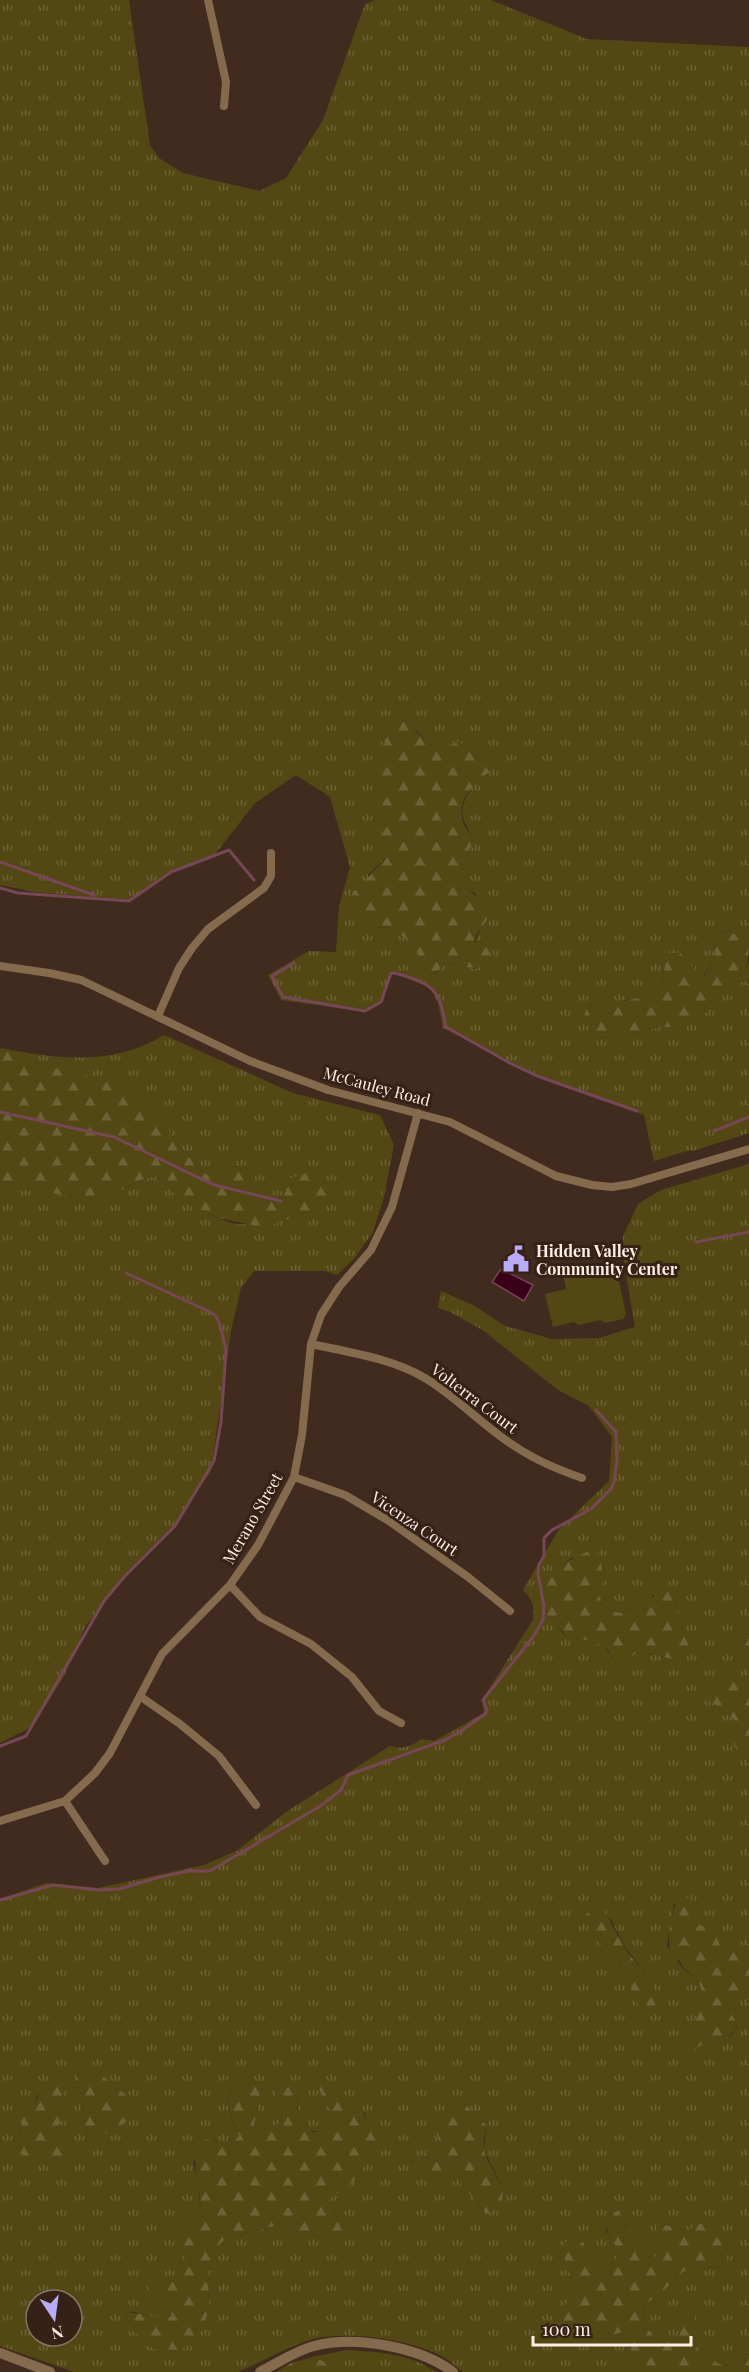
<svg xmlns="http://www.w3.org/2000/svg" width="749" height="2372" viewBox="0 0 749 2372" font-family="'Playfair Display',serif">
	<defs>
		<pattern id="grass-tufts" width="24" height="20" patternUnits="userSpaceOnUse" patternTransform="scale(1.5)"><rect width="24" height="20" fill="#534714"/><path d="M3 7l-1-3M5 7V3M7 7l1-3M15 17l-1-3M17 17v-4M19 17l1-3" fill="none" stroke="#6d6236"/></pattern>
		<pattern id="forest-firs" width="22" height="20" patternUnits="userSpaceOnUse" patternTransform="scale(1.5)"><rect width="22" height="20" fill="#534714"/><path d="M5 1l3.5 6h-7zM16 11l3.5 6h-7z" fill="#6d6236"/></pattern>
	</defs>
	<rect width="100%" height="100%" fill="#412b1f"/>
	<path fill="url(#grass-tufts)" fill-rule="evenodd" d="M0,0H129L150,145L159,158L183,173L259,191L286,178L323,120L365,4L375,0H491L587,39L749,47V948L745,938L726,931L713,939L715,957L703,976L691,966L681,953L664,970L661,990L646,997L619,1001H601L590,1004L585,1013L600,1039L660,1027L672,1026L718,989L731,983L745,981L749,961V1133L693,1151L690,1150L654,1161L644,1115L545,1079L443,1028L438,1003L430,987L392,973L378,1005L360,1011L281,1000L268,975L309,951L336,952L339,906L350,867L330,797L296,775L255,803L213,857L167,873L129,900L35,892L0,885ZM416,730L427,743L441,748L458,742L474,784C459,808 458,813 473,838L463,870L462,886L475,893L487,920C472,939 475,947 476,969L445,963L435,975L427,974L414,945L392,928L369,927L368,875L390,854L381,759Z
		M164,1035L293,1093L380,1115L394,1145L384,1197L373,1232L354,1259L337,1275L325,1271H254L241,1288L231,1331L211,1471L171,1530L124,1578L85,1627L64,1676L33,1726L0,1743V1180C38,1190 79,1203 119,1191C135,1185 136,1179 157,1176C172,1193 216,1222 238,1224C257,1225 291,1217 308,1212L290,1180L283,1198L252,1205L249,1192L255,1176L244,1166L223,1167L207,1175L194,1163L175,1140L144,1095L104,1080L46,1066L33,1060L28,1053C77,1060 120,1062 164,1035Z
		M749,1164V1629L733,1636L749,1658V1680L709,1700L737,1722V1750L749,1748V1957L721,1949L674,1903L667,1946C673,1952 679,1964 684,1969C689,1974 694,1975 698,1982C708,1999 690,2030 685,2047L715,2036L730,2037L738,2025L729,2010L731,1995L749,2000V2357L730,2367C689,2356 697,2347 694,2311L680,2314V2332L677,2341L656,2340L645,2324L643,2306L660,2294L684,2271L721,2266L686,2231L656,2222V2235L660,2246L656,2258L643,2253L642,2239L624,2224L619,2210L605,2229L617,2245L619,2256L610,2266L590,2257L584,2243L576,2239L569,2271L577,2286L578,2297L595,2339L625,2332L631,2341L629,2372H463C457,2368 451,2362 445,2358C412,2339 346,2330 310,2340C284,2348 262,2362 238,2372H74L0,2346V1899L46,1883L98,1888L204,1865L238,1850L286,1812L390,1746C403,1750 411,1746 422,1739L434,1741L484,1713L482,1700L533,1620C535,1606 532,1599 523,1590L559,1529L609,1481L612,1437L589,1406L558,1390L484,1331L450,1312L438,1308L441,1291L473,1305L505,1326L552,1339L599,1338L635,1327L623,1256V1236L638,1204L661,1190ZM572,1557L599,1594L603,1606L619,1613L645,1602L653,1595L675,1597L678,1617L692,1651L676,1660L640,1651L617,1666C611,1655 605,1645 592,1640C577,1635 565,1646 558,1624C553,1610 552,1592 550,1578ZM584,1917L611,1919L624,1946L647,1975L633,1995C625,1964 601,1943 584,1917ZM98,2072L127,2096L139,2099L113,2129L102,2136H87L75,2074ZM254,2082L261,2092L254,2125L266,2130L281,2123L282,2108L298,2095C296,2118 300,2133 326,2132L335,2114L324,2101L334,2086L344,2106L365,2113L366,2122L386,2131L353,2182L328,2199L337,2217L329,2239L275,2226L226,2238L212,2251L208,2265L209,2307L154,2349L123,2313L134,2312L158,2318L173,2316C163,2293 186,2280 186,2262C186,2252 179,2239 176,2230L200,2209L199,2187L193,2163L206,2139L229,2146L239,2136C231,2116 222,2103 234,2084ZM38,2094L61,2137L18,2139L21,2129L22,2118L34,2105ZM460,2099L486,2125L484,2151L500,2182L486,2214L462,2184L465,2172V2161L454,2156L411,2162L415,2157L433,2158L441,2151L434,2123ZM36,2300H72V2336H36Z
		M347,2350C378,2352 409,2353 436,2372H336V2361H323L312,2357Z"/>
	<path fill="url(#forest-firs)" d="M405,720L427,743L441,748L458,742L479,752L489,772C474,784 456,800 463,821C464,827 470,833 473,838L463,870V886C477,895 484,903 487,920L478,932L474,942L491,947L494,956C484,976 462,965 445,963L434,975L427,974L414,945L392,928L369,927L355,914L354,892L390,854L381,830V759L389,727L397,721Z
		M727,931L745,938L749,948L746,981L731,983L718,989L715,1006L686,1027H660L600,1039L584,1021C584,1014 586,1007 591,1004C600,999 610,1001 619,1001C634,1000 647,996 661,990L667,953H681L691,966L704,976L715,957L713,939Z
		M0,1048L28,1053L33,1060L46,1066L122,1083L144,1095L175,1140L194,1163L207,1175L223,1167L244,1166L255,1176L249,1192L252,1205L283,1198L290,1179L306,1173L328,1183L330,1194L322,1206L272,1225L256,1226L219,1218L180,1200L157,1176C136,1179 135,1185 119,1191C80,1203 38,1191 0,1180Z
		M596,1548C602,1565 606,1577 599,1594L603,1606L619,1613C638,1607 651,1595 669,1589L675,1597L678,1617L692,1651L684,1659L676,1660L640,1651L617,1666L608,1650L591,1640H575L566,1637L558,1625L547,1618L541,1598C547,1570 571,1558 596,1548Z
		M749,1629V1658L731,1648L733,1636Z
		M749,1680V1748L737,1750L729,1734L737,1722L709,1700V1690L721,1681Z
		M683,1893L695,1904V1924C711,1927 717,1935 721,1949L749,1957V2000L731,1996L729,2010L738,2025L729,2037L715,2036L689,2053L685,2047C690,2029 705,2004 700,1986C697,1975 684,1972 679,1960L672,1959C666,1941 669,1908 683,1893Z
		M600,1906C611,1919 616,1933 624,1947C638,1968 654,1975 657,2003L649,2012L640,2009L620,1965L604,1949L584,1917L590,1910Z
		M80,2071L98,2072L127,2096L140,2099L130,2120L102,2136H87L75,2074Z
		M326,2079L334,2086L344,2106H362L366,2122H376L387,2131L353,2182L329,2199L342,2231L329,2239L275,2226L226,2238L213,2251L208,2265L209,2307L203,2328L196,2340L181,2350L154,2349L125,2324L123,2313C142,2311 153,2320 172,2316L169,2308L148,2289L150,2283L161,2279L176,2282C192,2267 182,2248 176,2230L200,2209C203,2184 184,2160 206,2139L229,2146L239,2136C232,2116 222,2103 234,2084L254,2082L261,2092L254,2125L266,2130L281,2123L282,2108L274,2088L292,2081L298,2095L297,2110L304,2126L313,2132H326L335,2114L324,2101L318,2086Z
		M52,2084L61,2086L68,2114L57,2126L72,2156L67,2163C49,2164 30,2163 16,2149L21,2129L22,2118L34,2105L43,2087Z
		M460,2099L486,2125C485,2134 482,2145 485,2154C493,2176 520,2199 486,2214L461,2183L465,2172L464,2161L454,2156L444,2175L427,2177L417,2170L411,2162L415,2157L433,2158L441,2151L434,2123Z
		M619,2210L624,2224L642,2239L643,2253L656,2257L660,2246L656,2235V2222L686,2231L702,2223L718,2233L728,2249L727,2260L721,2266L684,2271L660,2294L643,2306L645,2324L656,2340L677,2341L680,2332V2314L688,2307L694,2311C697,2346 690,2356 730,2367L749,2357V2372H629L631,2341L625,2332C615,2333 606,2338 596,2339C578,2341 560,2326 557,2308L578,2297C576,2278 560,2263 564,2243L576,2239L584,2243L590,2257L610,2266L619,2256C616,2241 605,2233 604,2218Z
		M312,2357L323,2361H336V2372H276L291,2363Z"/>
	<path fill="#534714" d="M610,1263L616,1266L626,1315L623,1319L606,1323L600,1320L579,1325L574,1322L553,1327L545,1294L566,1289L563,1274L566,1269L583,1265L589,1268Z"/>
	<path fill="#3b0018" stroke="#764756" stroke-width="1.5" d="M501,1269L533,1285L524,1301L492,1282Z"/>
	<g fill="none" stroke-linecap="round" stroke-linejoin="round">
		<path stroke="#764756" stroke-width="3" d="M0,862L94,895
			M0,888L18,893L129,901L171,872L229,850L254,880
			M294,963L272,976L283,997L365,1011L381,1002L391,973C397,973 403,975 409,977C439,987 440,997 446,1027L508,1062L537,1076L637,1111
			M0,1112L114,1137L214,1185L281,1201
			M714,1131L749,1117
			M696,1242L749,1232
			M0,1746L26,1736L104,1601L125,1576L175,1526L214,1461L221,1422L226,1350L220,1325L216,1316L210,1312L126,1273
			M0,1900L53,1885L99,1890L119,1889L160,1877L189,1871H210L322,1805L341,1790L348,1775L445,1740L461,1731L485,1714L487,1710L483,1700L533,1637L543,1620L544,1606L538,1574L539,1564L544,1556V1538L552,1530L591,1509L611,1489L614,1482L617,1460L616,1432L596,1410"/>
		<path stroke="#846b4d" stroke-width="8" d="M208,0L226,82L224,106
			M0,966L49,973L81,980L250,1061L328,1090L450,1122L556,1176L592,1185L612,1187L631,1184L749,1149
			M158,1016L179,968L192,948L208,929L264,888L271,876V853
			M311,1344C348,1352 391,1358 425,1378C458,1398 484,1427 516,1447C537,1461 559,1470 582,1478
			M294,1477L345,1495L389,1521L468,1577L510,1611
			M230,1585L260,1617L311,1644L352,1677L379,1711L401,1723
			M141,1697L180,1724L219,1756L256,1805
			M65,1801L105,1861
			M0,1821L65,1801L95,1773L110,1753L162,1654L230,1585L258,1545L294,1477L302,1435L311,1344L321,1315L339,1287L371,1250L392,1207L418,1113"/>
		<path stroke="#846b4d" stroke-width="10" d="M0,2353L50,2372
			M260,2372C278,2363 295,2351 314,2346C355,2335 420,2347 453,2372"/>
	</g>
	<defs>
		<g id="civic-bare" transform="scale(2.07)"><path d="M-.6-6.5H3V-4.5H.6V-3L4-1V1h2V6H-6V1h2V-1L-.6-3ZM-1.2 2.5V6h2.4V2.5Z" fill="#b8abf7" stroke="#362115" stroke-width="2.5" paint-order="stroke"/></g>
	</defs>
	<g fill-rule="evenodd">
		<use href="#civic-bare" x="516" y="1259"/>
	</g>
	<g text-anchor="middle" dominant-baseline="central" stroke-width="6" stroke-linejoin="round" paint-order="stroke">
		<g font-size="16" fill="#feeee7" stroke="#362115">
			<text transform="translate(377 1086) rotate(15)">McCauley Road</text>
			<text transform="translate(475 1398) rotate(37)">Volterra Court</text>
			<text transform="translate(252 1518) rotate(-60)">Merano Street</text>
			<text transform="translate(415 1523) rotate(34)">Vicenza Court</text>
		</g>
		<g font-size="16" font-weight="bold" fill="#feeee7" stroke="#362115" text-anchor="start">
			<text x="536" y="1250">Hidden Valley<tspan x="536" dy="18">Community Center</tspan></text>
		</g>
	</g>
	<g transform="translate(54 2318) rotate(167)"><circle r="28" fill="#362115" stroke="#867369" stroke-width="1.5"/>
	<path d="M0-4.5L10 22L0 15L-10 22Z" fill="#b8abf7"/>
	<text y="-9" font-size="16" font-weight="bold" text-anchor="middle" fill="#feeee7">N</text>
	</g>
	<path d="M533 2336v9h158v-9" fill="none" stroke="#feeee7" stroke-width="3"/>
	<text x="542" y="2336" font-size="18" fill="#feeee7" stroke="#362115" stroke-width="4.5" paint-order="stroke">100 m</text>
</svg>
